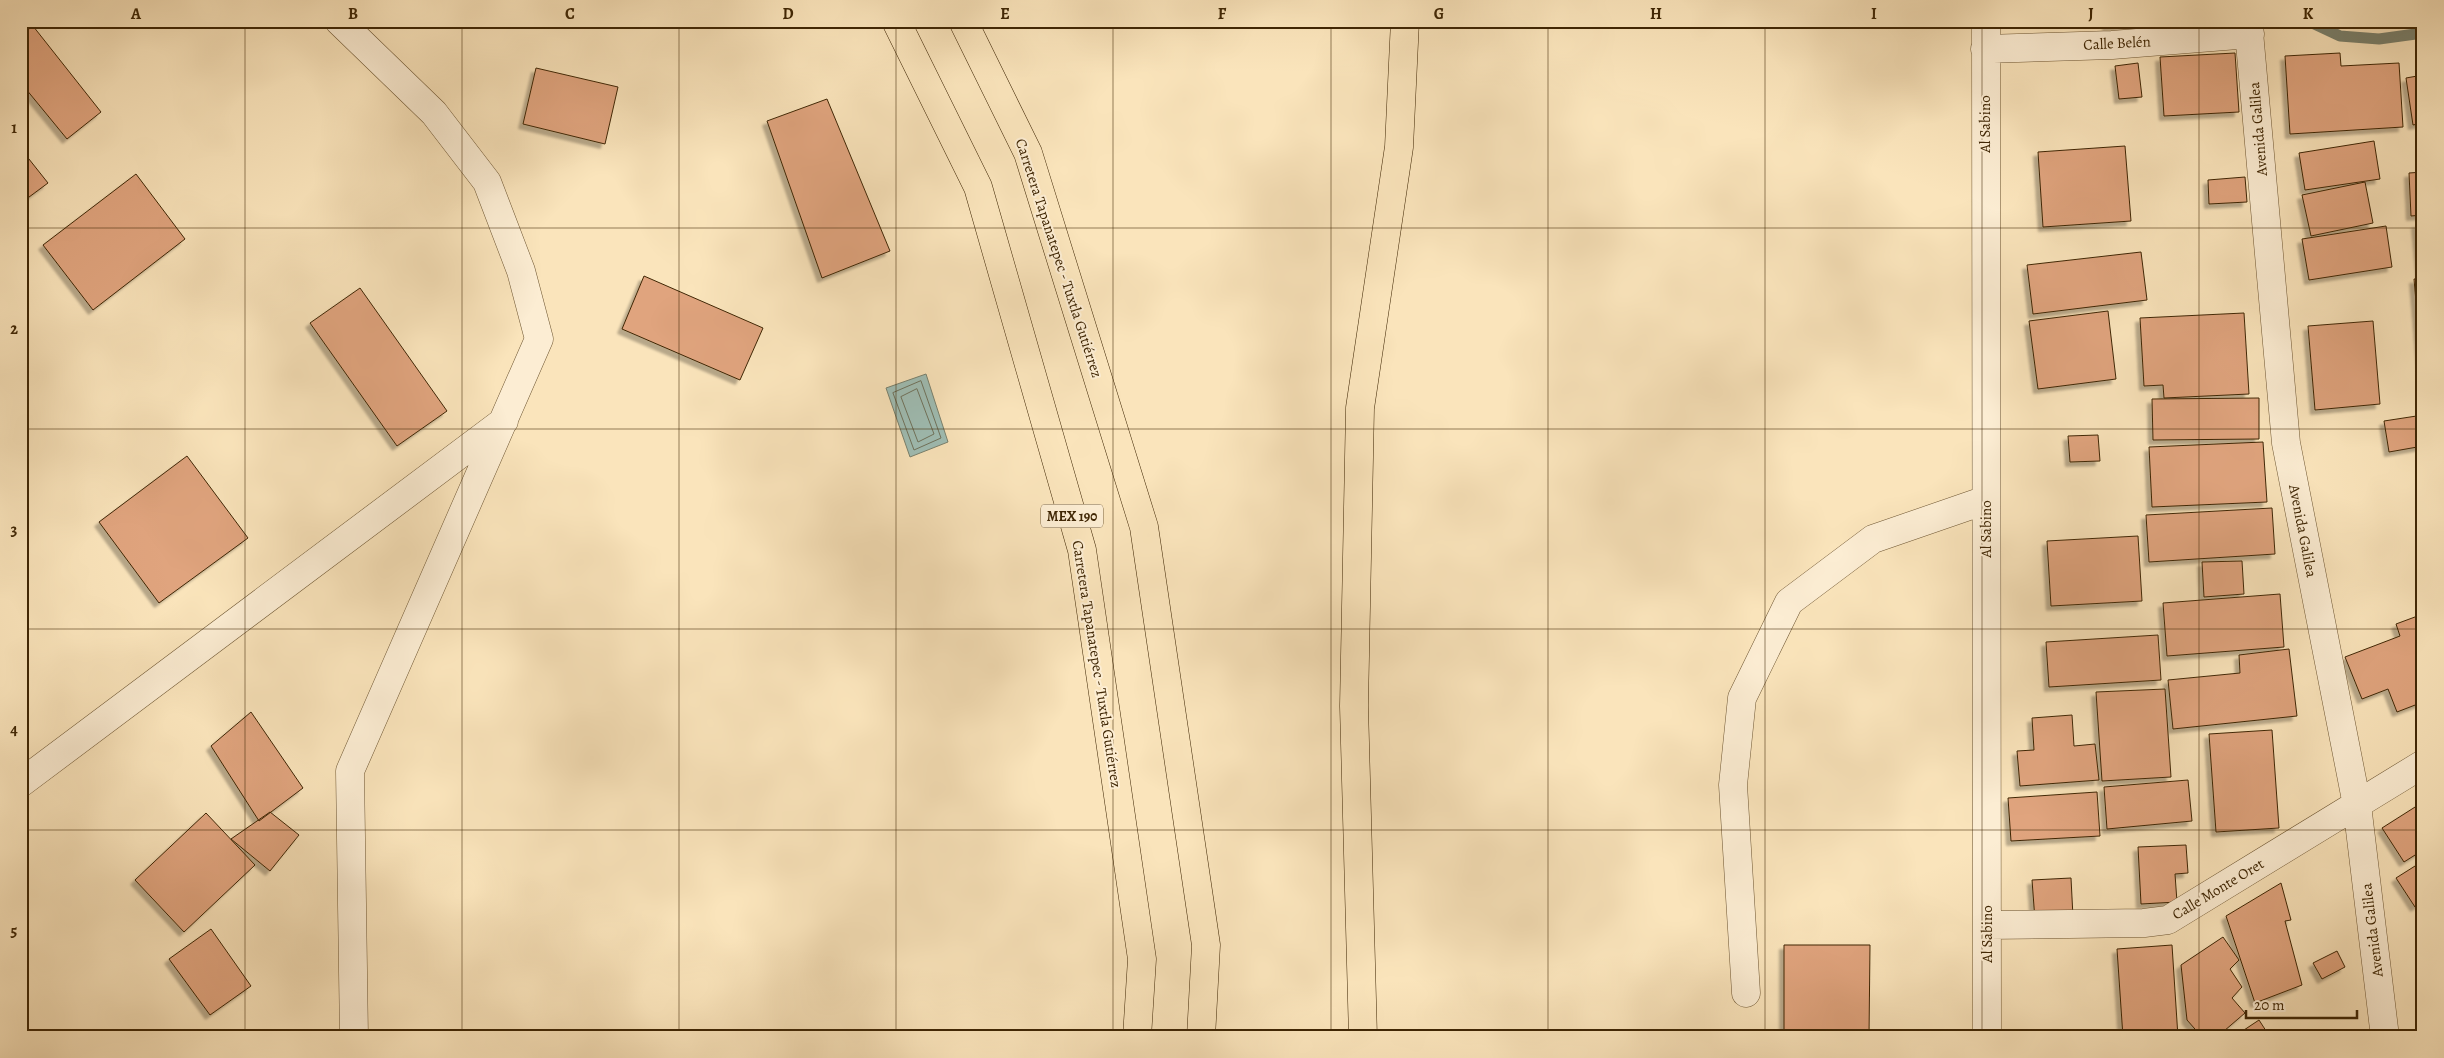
<svg xmlns="http://www.w3.org/2000/svg" width="2444" height="1058" viewBox="0 0 2444 1058" font-family="Alegreya,serif">
	<defs>
		<filter id="shadow"><feDropShadow dx="-4.5" dy="4.5" stdDeviation="1" flood-color="#0004"/></filter>
	</defs>
	<rect width="100%" height="100%" fill="#fae4bb"/>
	<filter id="stains"><feTurbulence type="fractalNoise" baseFrequency=".004" numOctaves="4"/><feColorMatrix values="0 0 0 0 .2 0 0 0 0 .09 0 0 0 0 .02 0 0 0 .5 -.17"/></filter>
	<radialGradient id="worn" r=".72"><stop offset=".6" stop-color="#630" stop-opacity="0"/><stop offset="1" stop-color="#630" stop-opacity=".3"/></radialGradient>
	<path fill="#9fbeb5" stroke="#79816e" d="M926,374L948,442L910,457L886,388Z"/>
	<g fill="none" stroke-linecap="round" stroke-linejoin="round">
		<path stroke="#6f725c" stroke-width="1" d="M921,381L941,438L914,450L893,393Z
			M917,389L934,434L918,442L901,397Z"/>
		<path stroke="#79816e" stroke-width="11" d="M2308,21L2340,36L2379,39L2423,33"/>
	</g>
	<path fill="#e0a47e" stroke="#3f2604" filter="url(#shadow)" d="M2107,21H2187L2107,26Z
		M33,26L101,112L67,139L21,83V35Z
		M2235,53L2239,112L2164,116L2160,57Z
		M2340,53L2341,66L2399,63L2403,127L2290,134L2285,56Z
		M2138,63L2142,97L2119,99L2115,66Z
		M536,68L618,87L605,144L523,124Z
		M2423,75V123L2413,125L2406,78Z
		M827,99L890,251L822,278L767,121Z
		M2374,141L2380,179L2305,190L2299,153Z
		M2125,146L2131,221L2043,227L2038,152Z
		M21,149L48,183L21,203Z
		M2423,172V215L2411,216L2409,173Z
		M136,174L185,239L93,310L43,245Z
		M2245,177L2247,202L2209,204L2208,180Z
		M2365,182L2373,223L2311,236L2302,195Z
		M2423,223V275H2421L2416,224Z
		M2386,226L2392,267L2309,280L2302,239Z
		M2141,252L2147,300L2033,314L2027,265Z
		M644,276L763,328L740,380L622,329Z
		M2414,279H2423V383Z
		M360,288L447,411L397,446L310,323Z
		M2108,311L2116,379L2038,389L2029,321Z
		M2244,313L2249,394L2164,398L2163,385L2144,386L2140,318Z
		M2373,321L2380,404L2315,410L2308,326Z
		M2259,398V439L2153,440L2152,399Z
		M2423,415V446L2389,452L2384,421Z
		M2098,435L2100,461L2070,462L2068,436Z
		M2263,442L2267,502L2152,507L2149,447Z
		M187,456L248,538L159,603L99,522Z
		M2272,508L2275,554L2149,562L2146,515Z
		M2138,536L2142,601L2051,606L2047,541Z
		M2242,561L2244,594L2204,597L2202,562Z
		M2280,594L2284,647L2167,656L2163,603Z
		M2423,614V702L2397,712L2388,689L2362,699L2345,657L2400,636L2396,624Z
		M2158,635L2161,680L2049,687L2046,642Z
		M2289,649L2297,716L2173,729L2168,680L2240,673L2239,655Z
		M2165,689L2171,777L2102,781L2096,692Z
		M251,712L303,788L259,821L211,746Z
		M2072,715L2074,746L2095,744L2099,780L2020,786L2017,751L2034,750L2032,718Z
		M2272,730L2279,828L2216,832L2209,734Z
		M2188,780L2192,821L2107,829L2104,787Z
		M2097,792L2100,836L2011,841L2008,798Z
		M2423,802V850L2404,862L2382,828Z
		M270,812L299,835L270,871L231,839Z
		M206,813L255,865L184,932L135,880Z
		M2186,845L2188,873L2175,874L2177,902L2141,904L2138,847Z
		M2423,861V902L2415,907L2396,878Z
		M2071,878L2073,917L2035,920L2032,880Z
		M2281,883L2291,920L2285,921L2302,985L2255,1003L2226,916Z
		M211,929L251,986L210,1015L169,959Z
		M2223,937L2239,960L2230,969L2242,987L2232,998L2245,1013L2217,1037H2202L2187,1020L2181,965Z
		M1784,945H1870L1869,1037H1784Z
		M2172,945L2178,1037H2123L2117,949Z
		M2337,951L2345,967L2322,979L2313,963Z
		M2259,1020L2270,1037H2244L2241,1032Z"/>
	<g fill="none" stroke-linecap="round" stroke-linejoin="round">
		<g stroke="#6e5632" stroke-width="29">
			<path id="minor" d="M339,21L434,113L487,182L521,271L539,339L350,771L354,1037
				M1986,21L1987,1037
				M2248,21L2286,443L2357,805L2385,1037
				M1985,49L2112,45L2250,34
				M21,783L504,421
				M1987,925L2144,923L2168,920L2423,764
				M1746,993L1733,785L1742,698L1789,602L1873,539L1986,500"/>
		</g>
		<g stroke="#3f2604" stroke-width="29">
			<path id="major" d="M1363,1037L1354,706L1360,408L1399,147L1405,21"/>
		</g>
		<g stroke="#3f2604" stroke-width="29">
			<path id="highway" d="M896,21L978,187L1082,550L1142,959L1137,1037
				M963,21L1028,153L1144,527L1206,945L1201,1037"/>
		</g>
		<use href="#minor" stroke="#fcedd3" stroke-width="28"/>
		<use href="#major" stroke="#fae4bb" stroke-width="28"/>
		<use href="#highway" stroke="#fae4bb" stroke-width="28"/>
	</g>
	<path fill="none" stroke="#3f2604" stroke-width="1" stroke-opacity="0.55" d="M245,21V1037M462,21V1037M679,21V1037M896,21V1037M1113,21V1037M1331,21V1037M1548,21V1037M1765,21V1037M1982,21V1037M2199,21V1037M21,228H2423M21,429H2423M21,629H2423M21,830H2423"/>
	<g text-anchor="middle" dominant-baseline="central" stroke-width="4" stroke-linejoin="round" paint-order="stroke">
		<rect fill="#fcedd3" stroke="#786242" stroke-width="1" x="1041" y="504.5" width="62" height="23" rx="4"/>
		<g font-size="14" font-weight="bold" fill="#3f2604">
			<text x="1072" y="516">MEX 190</text>
		</g>
		<g font-size="15" fill="#3f2604" stroke="#fcedd3">
			<text transform="translate(2117 43) rotate(-3)">Calle Belén</text>
			<text transform="translate(1985 124) rotate(-90)">Al Sabino</text>
			<text transform="translate(2258 129) rotate(-95)">Avenida Galilea</text>
			<text transform="translate(1059 258) rotate(72)">Carretera Tapanatepec - Tuxtla Gutiérrez</text>
			<text transform="translate(1986 529) rotate(-90)">Al Sabino</text>
			<text transform="translate(2303 531) rotate(79)">Avenida Galilea</text>
			<text transform="translate(1097 664) rotate(81)">Carretera Tapanatepec - Tuxtla Gutiérrez</text>
			<text transform="translate(2218 889) rotate(-31)">Calle Monte Oret</text>
			<text transform="translate(2372 930) rotate(-97)">Avenida Galilea</text>
			<text transform="translate(1987 934) rotate(-90)">Al Sabino</text>
		</g>
	</g>
	<rect width="2444" height="1058" fill="none" stroke="#fae4bb" stroke-width="55"/>
	<path d="M2246 1010v8h111v-8" fill="none" stroke="#3f2604" stroke-width="2.5"/>
	<text x="2254" y="1010" font-size="15" fill="#3f2604" stroke="#fcedd3" stroke-width="4" paint-order="stroke">20 m</text>
	<rect x="28" y="28" width="2388" height="1002" fill="none" stroke="#3f2604" stroke-width="2"/>
	<g font-size="16" text-anchor="middle" font-weight="bold" fill="#3f2604">
		<text x="136" y="19">A</text>
		<text x="353" y="19">B</text>
		<text x="570" y="19">C</text>
		<text x="788" y="19">D</text>
		<text x="1005" y="19">E</text>
		<text x="1222" y="19">F</text>
		<text x="1439" y="19">G</text>
		<text x="1656" y="19">H</text>
		<text x="1874" y="19">I</text>
		<text x="2091" y="19">J</text>
		<text x="2308" y="19">K</text>
		<text x="14" y="133">1</text>
		<text x="14" y="334">2</text>
		<text x="14" y="535">3</text>
		<text x="14" y="735">4</text>
		<text x="14" y="936">5</text>
	</g>
	<rect width="100%" height="100%" filter="url(#stains)"/>
	<rect width="100%" height="100%" fill="url(#worn)"/>
</svg>
